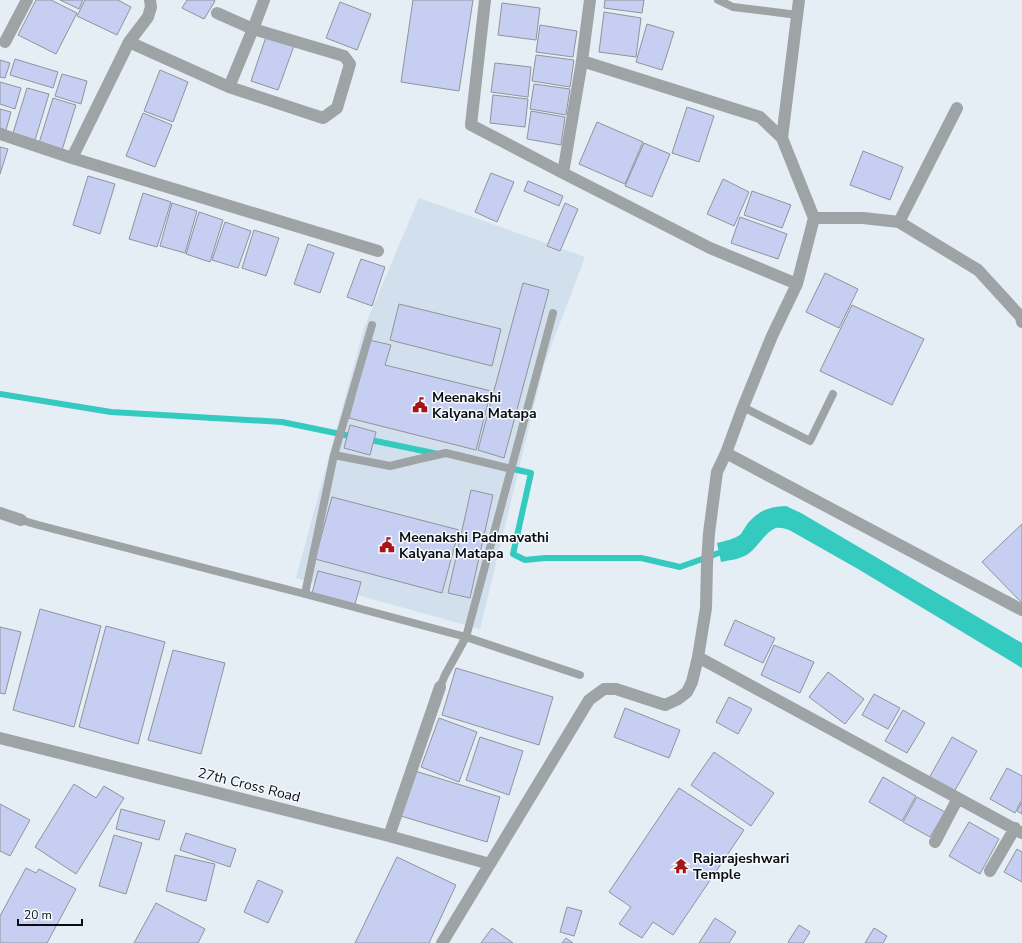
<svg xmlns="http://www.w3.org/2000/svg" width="1022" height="943" viewBox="0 0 1022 943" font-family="'Nunito Sans',sans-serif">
	<rect width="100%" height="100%" fill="#e5edf5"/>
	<path fill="#d1e0ec" d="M419,198L585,257L544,365L480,629L296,578L364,328Z"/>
	<path fill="#34cac0" d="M786,506L801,513L1022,643V668L858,569L791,531C787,529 781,527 776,528C766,531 757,548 748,554C741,559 730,560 721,562L717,543C725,541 735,539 741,534C743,531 745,527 748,523C760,510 768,507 786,506Z"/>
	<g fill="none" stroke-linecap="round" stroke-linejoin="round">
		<path stroke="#34cac0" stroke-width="6" d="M0,394L111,412L282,422L355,437
			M366,439L438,454
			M509,468L531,473L513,554L525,560L545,558H641L680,567L727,550"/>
	</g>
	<path fill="#c6cff2" stroke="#90939c" d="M36,0H51L77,13L56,54L18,35Z
		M60,0H83L79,9Z
		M85,0H118L131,7L117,35L77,16Z
		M187,0H214L215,1L204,19L182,8Z
		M413,0H473L459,91L401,82Z
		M605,0H644L642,13L604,8Z
		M340,2L371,14L357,50L326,38Z
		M502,3L540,8L536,40L498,35Z
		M604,12L641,18L636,57L599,52Z
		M647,24L674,32L662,70L636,62Z
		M540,25L577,31L573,57L536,52Z
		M267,34L295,43L278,90L251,81Z
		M536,55L574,60L570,87L532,81Z
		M15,59L58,72L53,88L10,75Z
		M0,60L10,63L5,78L0,77Z
		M495,63L531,67L528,97L491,92Z
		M160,70L188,82L173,122L144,111Z
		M62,74L87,81L81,104L55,96Z
		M0,82L21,88L15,109L0,104Z
		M534,84L570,89L566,115L530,109Z
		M27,88L49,94L35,140L13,133Z
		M493,95L528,99L525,127L490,123Z
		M53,98L76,105L62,150L39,143Z
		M687,107L714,116L699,162L672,153Z
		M0,109L11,112L6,130L0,128Z
		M531,111L565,117L561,145L527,139Z
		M143,113L172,125L155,167L126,156Z
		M597,122L643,142L625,184L579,164Z
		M644,143L670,154L652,197L625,186Z
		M0,147L8,149L0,174Z
		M863,151L903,167L890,200L850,185Z
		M491,173L514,182L497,222L475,212Z
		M88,176L115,184L100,234L73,225Z
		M723,179L749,192L734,226L707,214Z
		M528,181L563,196L559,206L524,191Z
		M752,191L791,205L782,228L744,215Z
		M143,193L171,202L157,247L129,239Z
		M172,203L197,211L185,253L160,246Z
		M565,203L578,209L560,251L547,246Z
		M199,212L223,220L210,262L186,254Z
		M740,217L787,234L778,259L731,243Z
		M225,222L251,231L238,268L212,260Z
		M254,230L279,238L266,276L242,268Z
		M308,244L334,253L320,293L294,284Z
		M361,259L385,267L372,306L347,297Z
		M825,273L858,289L839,328L806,312Z
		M523,283L549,290L504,458L478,450Z
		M399,304L501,329L492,366L390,340Z
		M852,305L924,339L892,405L820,371Z
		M369,340L391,345L385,365L491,391L476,450L349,418Z
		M350,425L376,432L370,455L344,448Z
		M471,490L493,495L470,598L448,593Z
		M332,497L459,530L442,593L315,559Z
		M1022,524V603L982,562Z
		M318,571L361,582L355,604L312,593Z
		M40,609L101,626L74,727L13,710Z
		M735,620L775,638L763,663L724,645Z
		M106,626L165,642L138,744L79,727Z
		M0,627L21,632L5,694L0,693Z
		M774,645L814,662L800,693L761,675Z
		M173,650L225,663L201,754L148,740Z
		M456,668L553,697L539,745L442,715Z
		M828,672L864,699L845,724L809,697Z
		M874,694L900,708L888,729L862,715Z
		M729,697L752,709L738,734L716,722Z
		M625,708L680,730L669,758L614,737Z
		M903,710L925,723L907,753L885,741Z
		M439,718L477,732L459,782L421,767Z
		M480,737L523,751L509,795L466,780Z
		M952,737L977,751L954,792L929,778Z
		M714,752L774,793L751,826L691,785Z
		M1007,768L1022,776V799L1015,813L990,799Z
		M415,771L500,797L487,842L401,816Z
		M883,777L916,796L902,821L869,802Z
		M74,784L96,798L104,786L124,798L76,874L35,847Z
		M679,788L744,830L673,935L653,922L642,938L619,924L631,907L609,892Z
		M917,797L945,812L930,837L903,822Z
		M1022,802V814L1017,811Z
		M0,804L30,820L10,856L0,851Z
		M121,809L165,821L159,840L116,829Z
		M969,822L999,839L980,874L949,856Z
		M186,833L236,849L230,867L180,850Z
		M114,835L142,843L126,894L99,886Z
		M1017,849L1022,852V882L1004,872Z
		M175,855L215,864L206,901L166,891Z
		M397,857L456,885L429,943H355Z
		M26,868L36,873L39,869L76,889L47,943H0V916Z
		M258,880L283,891L268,923L244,912Z
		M156,903L205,929L198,943H134Z
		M567,907L582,911L574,936L560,932Z
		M715,918L736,932L729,943H699Z
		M799,925L810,932L803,943H790L788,942Z
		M492,928L513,943H481Z
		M874,928L887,936L883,943H865Z
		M566,938L573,943H562Z"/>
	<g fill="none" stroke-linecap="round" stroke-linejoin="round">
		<path stroke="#9ea3a5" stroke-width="8" d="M718,0L733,7L798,15
			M743,407L810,441L833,394
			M334,455L390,466L419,459L446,453L512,469
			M21,520L38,525L305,594L466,637L580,675
			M305,594L334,455L372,325
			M440,687L445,675L466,637L553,313"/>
		<path stroke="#9ea3a5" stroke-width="12" d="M485,0L471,125L563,173L582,61
			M590,0L582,61L760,117L782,138
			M5,42L27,0
			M129,42L229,87L323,118L337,108L350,64L344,56L253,29L217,13
			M229,87L253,29L264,0
			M0,134L72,158L378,251
			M72,158L129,42L148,17L151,7L150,0
			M563,173L710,248L797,284
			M814,218H863L899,222L978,270L1021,317L1022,322
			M899,222L957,108
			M726,453L1022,610
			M0,513L21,520
			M698,657L1022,833
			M0,738L389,836L490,864
			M389,836L440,687
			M935,842L958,798
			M990,871L1015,828
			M442,943L589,700L604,689H616L665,705L678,699L687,692L692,682L698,657L706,608L707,564L709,533L717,472L726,453L743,407L772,336L797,284L814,218L782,138L799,0"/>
	</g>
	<defs>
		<g id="civic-bare" transform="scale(1.2)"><path d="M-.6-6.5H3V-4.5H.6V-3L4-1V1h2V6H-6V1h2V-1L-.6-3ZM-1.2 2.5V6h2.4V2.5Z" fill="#a81516" stroke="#f5faff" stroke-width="2.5" paint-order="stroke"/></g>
		<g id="temple-bare" transform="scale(1.2)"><path d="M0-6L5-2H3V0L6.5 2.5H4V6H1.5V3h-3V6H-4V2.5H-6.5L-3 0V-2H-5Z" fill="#a81516" stroke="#f5faff" stroke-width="2.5" paint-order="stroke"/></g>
	</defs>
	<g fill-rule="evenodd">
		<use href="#civic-bare" x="420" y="405"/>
		<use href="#civic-bare" x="387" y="545"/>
		<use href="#temple-bare" x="681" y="866"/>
	</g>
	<g text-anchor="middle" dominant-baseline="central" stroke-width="3" stroke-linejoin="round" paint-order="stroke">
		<g font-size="14" font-weight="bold" fill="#0a0c0f" stroke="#f5faff" text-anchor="start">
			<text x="432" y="397">Meenakshi<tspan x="432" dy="16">Kalyana Matapa</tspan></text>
			<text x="399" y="537">Meenakshi Padmavathi<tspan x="399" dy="16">Kalyana Matapa</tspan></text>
			<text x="693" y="858">Rajarajeshwari<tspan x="693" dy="16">Temple</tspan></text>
		</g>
		<g font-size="14" fill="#0a0c0f" stroke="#f5faff">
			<text transform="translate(249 785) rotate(14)">27th Cross Road</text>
		</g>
	</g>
	<path d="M18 919v6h64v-6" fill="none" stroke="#0a0c0f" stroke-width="2"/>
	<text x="24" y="919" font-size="12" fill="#0a0c0f" stroke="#f5faff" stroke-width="3" paint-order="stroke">20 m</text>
</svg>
